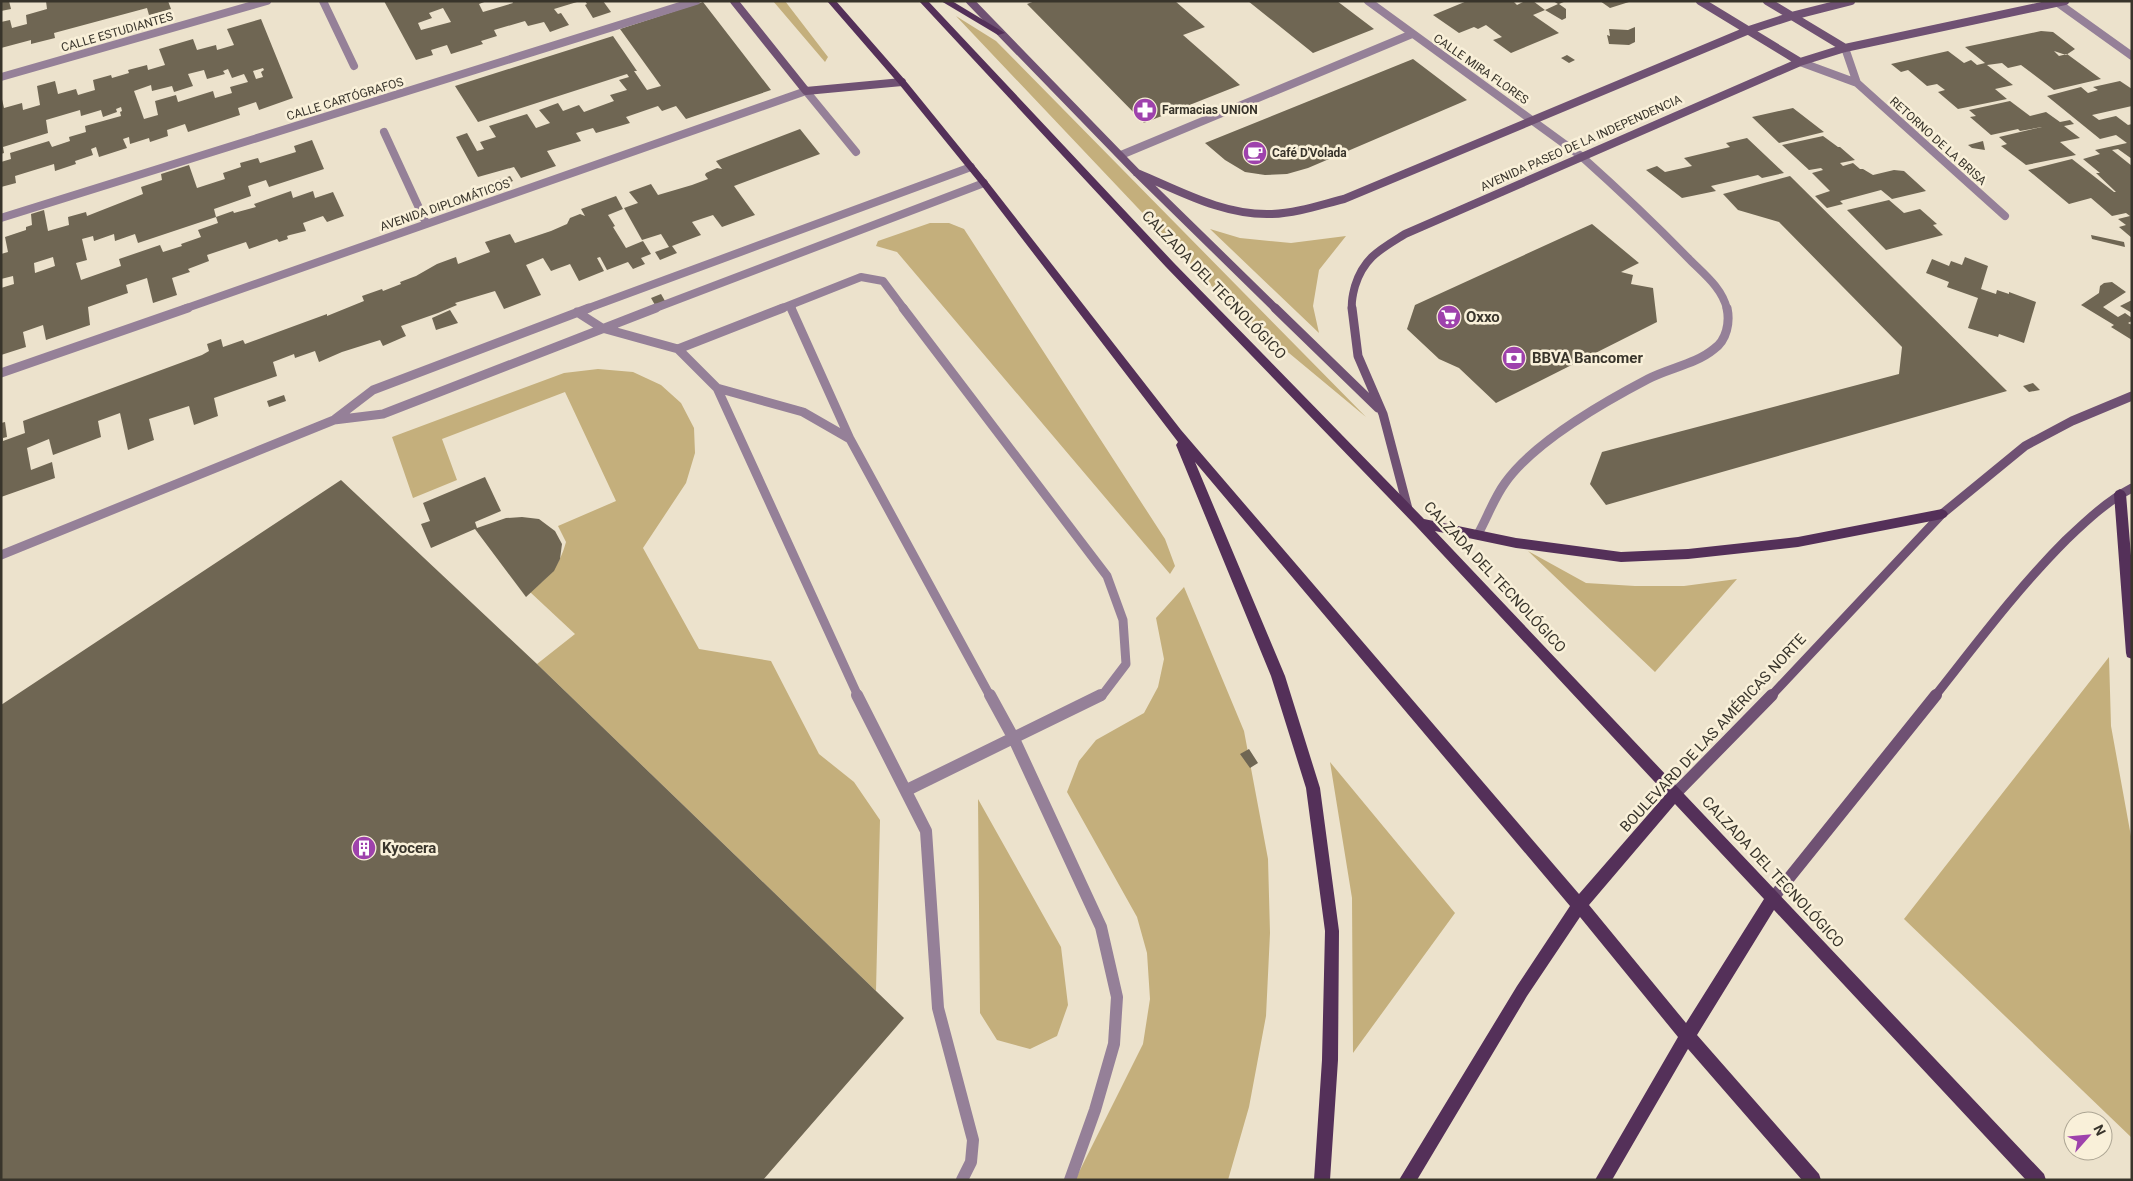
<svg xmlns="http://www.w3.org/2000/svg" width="2133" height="1181" viewBox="0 0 2133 1181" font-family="Roboto,sans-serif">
	<rect width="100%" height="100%" fill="#ece2cc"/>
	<path fill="#c4af7c" d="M773,1H785L828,57L825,62Z
		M956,16L996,41L1366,417L1225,300Z
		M930,223H949L964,229L1165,539L1175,566L1170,574L897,252L876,246L878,241Z
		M1210,229L1240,238L1291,243L1346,236L1319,270L1313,306L1319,333Z
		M598,369L633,372L661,385L681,403L694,428L695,453L686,483L643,548L699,649L771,661L819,754L854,782L880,820L876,991L537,664L575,634L530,592C550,576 559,567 566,542L558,526L616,501L565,392L442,439L457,480L413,498L392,437L564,373Z
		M1528,551L1586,583L1635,586H1684L1737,579L1655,672Z
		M1184,587L1244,731L1268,859L1270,933L1266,1016L1249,1107L1228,1180H1075L1143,1044L1150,999L1147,953L1137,917L1067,792L1079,761L1096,740L1144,713L1158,687L1164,659L1156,618Z
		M2109,657L2111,726L2132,842V1138L1904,919Z
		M1330,762L1455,913L1353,1053L1352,898Z
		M978,799L1061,947L1068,1005L1057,1036L1030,1049L997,1040L980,1013Z"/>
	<path fill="#6f6653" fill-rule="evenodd" d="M1,1H9L11,9L1,11Z
		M46,1H168L171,9L149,15L147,8L54,33L55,38L31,44V40L1,48V22L10,20L12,28L27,24L26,15L47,9Z
		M384,1H487L479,4L483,12L513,3L512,1L577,2L554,9L558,14L561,13L569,25L550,32L544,22L528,26L525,21L494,30L497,36L481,41L483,44L451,54L447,45L431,50L433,55L416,60ZM443,8L451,22L421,30L418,23L432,18L429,13Z
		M585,1H603L611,12L593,18L585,5L587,4Z
		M1035,1H1175L1205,27L1183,35L1240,85L1144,123L1027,4Z
		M1248,1H1337L1374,29L1313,53Z
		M1467,1H1513L1517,5L1525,1H1533L1545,10L1533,15L1559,33L1511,53L1493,40L1502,37L1486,25L1478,29L1474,27L1459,33L1433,15Z
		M1553,1H1566L1559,4L1566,9V18L1562,20L1545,10L1558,4Z
		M1600,1H1629V2L1610,8Z
		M703,2L771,90L686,119L676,106L662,111L658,106L626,117L630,123L596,133L593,128L576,133L581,141L547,151L556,166L521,178L514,167L478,177L456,137L467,133L477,151L484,149L480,142L496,137L489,126L527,114L536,128L550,123L539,110L558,103L563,111L579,105L584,112L614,101L610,95L627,90L619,80L629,77L627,74L478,122L455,86L613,36L637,71H634L647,90L661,86L620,29Z
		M261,19L293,98L259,110L256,102L238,108L240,115L188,132L185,124L167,130L168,136L150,142L149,138L130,144L129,137L123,139L127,148L99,157L96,147L91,149L93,155L75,161L76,164L55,171L54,164L15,176L16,183L1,187V162L11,159L10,153L49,141L52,147L70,141L69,137L86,132L85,126L121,116L120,112L122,111L121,107L116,109L117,112L103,117L101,110L81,116L80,110L46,120L48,133L3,147L4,153L1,154V95L4,108L22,103L23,110L40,105L37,86L55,81L58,94L76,89L78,95L95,90L93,80L111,75L112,78L129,73L128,70L147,65L148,70L165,65L159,49L193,39L197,50L216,45L217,50L234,45L227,29ZM263,68L264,70L261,72L263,77L256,79L253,71ZM228,69L232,78L244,74L248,82L230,87L232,93L215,98L213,91L178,102L176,95L155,101L158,115L144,119L134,91L151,85L152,91L172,86L174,92L193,86L188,74L204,70L207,79L225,74L223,71Z
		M1635,27V42L1629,45L1609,44L1607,35L1610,36L1609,29L1628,30Z
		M2041,31L2053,32L2075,49L2066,55L2054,51L2059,56L2067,54L2101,79L2054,90L2021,65L2008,68L2002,63L1987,65L2013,85L1995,89L2007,99L1958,109L1938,92L1945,90L1937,84L1927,86L1908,70L1901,72L1891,64L1948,51L1964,63L1971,60L1977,65L1985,63L1965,47Z
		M1567,55L1575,60L1569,63L1561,58Z
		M1413,59L1467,100L1308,168L1287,174L1265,175L1245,172L1225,160L1205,143Z
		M2120,81L2132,89V106L2092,115L2099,120L2116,116L2128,125L2132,124V159L2118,149L2112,150L2132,166V238L2119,227L2126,225L2118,219L2130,216L2126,213L2112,216L2091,198L2069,204L2028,170L2072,159L2114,192H2116L2096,173H2100L2083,159L2100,154L2095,150L2127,143L2116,135L2100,139L2047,96L2081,87L2088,93L2098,90L2093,87Z
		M2010,101L2030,116L2046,112L2060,122L2070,120L2074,124L2064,126L2080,138L2060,142L2076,155L2026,165L2001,146L2007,144L1999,137L2042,127L2020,131L2018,129L1991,135L1970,117L1976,116L1969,110Z
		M1793,108L1824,132L1779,143L1752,117Z
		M800,129L820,154L734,186L755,215L722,227L713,215L692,222L701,235L672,246L677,253L660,260L655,252L669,247L661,234L642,240L624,208L638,203L629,192L651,184L658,195L692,185L708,179L705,175L706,173L717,168L722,169L716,161Z
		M1823,136L1838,147H1840L1855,160L1840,163L1843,166L1853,163L1860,169H1863L1873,175L1894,170L1904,171L1926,191L1892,199L1881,190L1840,201L1843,204L1827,208L1815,196L1830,191L1812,173L1823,170L1821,168L1809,170L1782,145Z
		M1747,138L1784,173L1762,178L1758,175L1711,186L1716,191L1682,198L1646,170L1657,166L1665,172L1692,166L1684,158L1730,147L1726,143Z
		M312,140L324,169L269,187L266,180L248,186L251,196L214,209L216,217L138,243L135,234L115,241L114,234L94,241L93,236L82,239L87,260L76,263L81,280L121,266L119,259L160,245L163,252L182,246L181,244L201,237L198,230L218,223L216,217L233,211L234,213L256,207L254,204L291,191L293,198L313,191L315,198L333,192L344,216L327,222L323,216L303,223L306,231L290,235L287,236L288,239L279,242L277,239L249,249L246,242L207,255L209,261L188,269L190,272L172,278L177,295L153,303L147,278L126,285L128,293L88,307L90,325L46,340L43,325L23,332L26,347L1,355V288L14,284L13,276L1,279V254L8,252L5,237L26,230V227L32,225L31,214L44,210L48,231L69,225L68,217L86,212L87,216L143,194L141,187L162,180L161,174L189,165L197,188L225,179L223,173L241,167L240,163L258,158L260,163L296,152L294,146ZM53,257L55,266L35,273L34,263Z
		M1983,141L1985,150L1972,148L1968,145Z
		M510,176L513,181L499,186L496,181Z
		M1790,176L2007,391L1606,505L1590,484L1602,452L1899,374L1902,347L1779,222L1738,210L1723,194Z
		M616,196L623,209L608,215L615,226L613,227L626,248L643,241L651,254L641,258L645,264L633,269L628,262L607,270L600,257L597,258L604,271L579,281L570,264L551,271L543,258L526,265L541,295L504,309L495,291L455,303L457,305L438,313L401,326L406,336L383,346L380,340L342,352L319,362L315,351L295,358L294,354L273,362L277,376L214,398L218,416L194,425L189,406L149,419L154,440L128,450L120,413L98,421L101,437L53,455L49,439L27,448L31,470L52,462L55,478L1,497V423L5,422L7,437L3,438V441L25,433L23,421L202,355L209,351L207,344L221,339L223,347L243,340L245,344L327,314V316L364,301L362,296L382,289L383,291L401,284L400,282L416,276L437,264L456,257L458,264L490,252L485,242L510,234L515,243L551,231L567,224L570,218L580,214L585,216L581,209Z
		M1889,200L1904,213L1920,209L1937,224L1933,225L1943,235L1886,250L1847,210Z
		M1592,224L1639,263L1621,272L1633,275L1631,284L1653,288L1657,322L1496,403L1459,368L1439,359L1407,329L1415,305Z
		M2091,235L2124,242L2125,247L2092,239Z
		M1965,257L1988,266L1981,289L1996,294L1997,290L2009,294V292L2036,302L2024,343L1999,334L1998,337L1968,328L1978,298L1947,287L1949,282L1926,273L1932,259L1949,266L1951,261L1962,265Z
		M2112,282L2126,292L2103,307L2118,317L2125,313L2132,318V321L2128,323L2132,325V340L2111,327L2114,325L2081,305L2099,293L2100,286L2104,283Z
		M661,294L665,301L655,305L651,298Z
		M2132,300V313L2120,306Z
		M450,310L458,323L436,330L432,318Z
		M2033,383L2040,390L2029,392L2023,386Z
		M284,395L286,401L269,407L267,401Z
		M485,477L501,511L475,522L477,528L506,518L522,517L539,519L555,531L562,544L560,559L554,571L526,597L475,529L431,548L421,524L430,521L423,503Z
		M341,480L537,664L904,1018L763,1180H1V705Z
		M1249,749L1258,763L1250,768L1240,754Z"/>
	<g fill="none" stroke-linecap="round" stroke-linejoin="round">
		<path stroke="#958098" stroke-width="8" d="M323,1L354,66
			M384,132L426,223
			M1121,155L1412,34
			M1581,156C1619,190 1655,224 1690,260C1705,275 1722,288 1727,309
			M790,305L792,309
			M586,309L971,167
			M653,309L984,183
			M780,309L861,277L883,281L904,309"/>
		<path stroke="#958098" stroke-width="9" d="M791,308L850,439
			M903,308L1107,576L1123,620L1126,664L1104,693L1098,696
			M577,312L602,328L678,349L717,388L858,696
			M678,349L783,308
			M717,388L803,412L850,439L990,696
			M335,419L373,390L589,308
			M1478,534C1487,518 1494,498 1505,483C1534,442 1604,402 1648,379C1669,368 1696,364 1714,349C1727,340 1730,322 1727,308
			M1,555L334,420L383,414L656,308"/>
		<path stroke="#958098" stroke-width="12" d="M857,695L926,831L938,1008L973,1140L971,1162L962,1180
			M990,695L1014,739L1101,927L1117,997L1114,1044L1095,1110L1070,1180
			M907,790L1101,695"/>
		<path stroke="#958098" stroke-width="8" d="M1368,1L1581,156
			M2058,3L2132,56
			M1845,48L1857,83
			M1800,62L1857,83L2005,216
			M1,77L267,1
			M1,218L696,1
			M184,309L806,91L856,152"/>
		<path stroke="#958098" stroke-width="9" d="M1,373L188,308"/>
		<path stroke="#6f5173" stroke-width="8" d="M734,1L806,91L902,82
			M970,1L1137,173L1276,309
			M1700,1L1800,62
			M1767,1L1845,48
			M1137,173C1180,191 1224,216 1272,214C1297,213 1320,205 1344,199L1749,30L1792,16L1851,1
			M1352,309C1351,300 1353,294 1355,286C1364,257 1381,249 1405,234L1800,62L1845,48L2065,1"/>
		<path stroke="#6f5173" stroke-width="9" d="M1275,308L1378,408
			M1352,308L1358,356L1383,414L1408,509
			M1771,696L1942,514L2025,446L2072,421L2132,396
			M1935,696C1977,643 2018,588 2066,540C2086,521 2107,501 2132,488"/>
		<path stroke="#6f5173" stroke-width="12" d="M1675,794L1772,695
			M1773,898L1936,695"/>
		<path fill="#543059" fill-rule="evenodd" d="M827,1H836L905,80L987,181L1181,430L1579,894L1666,794L1416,526L1166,267L919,1H928L1174,263L1424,519L1516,538L1621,552L1688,549L1798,537L1942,509L1946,511L1948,514L1946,517L1942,519L1798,547L1688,559L1621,562L1516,548L1435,531L2044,1174L2046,1180H2026L1774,910L1697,1035L1819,1174L1821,1180H1802L1688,1049L1612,1180H1595L1678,1037L1580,917L1527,996L1417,1180H1399L1517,986L1570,906L1195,462L1285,676L1320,788L1339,931L1338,1060L1330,1180H1314L1322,1060L1325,931L1306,788L1271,676L1176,445L1178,442L981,185L899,84ZM1675,804L1764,899L1686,1023L1589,905Z
			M941,1H952L1005,33L998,35Z
			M2120,489L2124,491L2126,494L2132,568V659L2127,657L2126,653L2114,494L2116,491Z"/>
	</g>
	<defs>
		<g id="pharmacy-disc" transform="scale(1.25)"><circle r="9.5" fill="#9e42ac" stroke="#f9f0d9"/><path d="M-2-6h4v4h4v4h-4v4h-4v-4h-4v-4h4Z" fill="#fff"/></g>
		<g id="cafe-disc" transform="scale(1.25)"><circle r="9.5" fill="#9e42ac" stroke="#f9f0d9"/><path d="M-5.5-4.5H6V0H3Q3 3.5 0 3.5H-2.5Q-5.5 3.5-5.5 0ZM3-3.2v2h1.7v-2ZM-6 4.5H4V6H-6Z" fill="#fff"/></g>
		<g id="supermarket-disc" transform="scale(1.25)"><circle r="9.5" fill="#9e42ac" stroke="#f9f0d9"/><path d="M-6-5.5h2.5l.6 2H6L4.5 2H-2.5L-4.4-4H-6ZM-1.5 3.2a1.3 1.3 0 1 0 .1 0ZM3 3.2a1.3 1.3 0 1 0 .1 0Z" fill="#fff"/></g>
		<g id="bank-disc" transform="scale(1.25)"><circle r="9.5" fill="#9e42ac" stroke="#f9f0d9"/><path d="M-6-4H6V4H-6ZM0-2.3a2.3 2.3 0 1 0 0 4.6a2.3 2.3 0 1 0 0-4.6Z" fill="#fff"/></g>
		<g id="building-disc" transform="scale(1.25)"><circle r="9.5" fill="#9e42ac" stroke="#f9f0d9"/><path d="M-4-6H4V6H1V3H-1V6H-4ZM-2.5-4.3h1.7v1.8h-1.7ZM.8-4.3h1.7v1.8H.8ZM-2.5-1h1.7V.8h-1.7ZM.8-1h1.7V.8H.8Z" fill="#fff"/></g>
	</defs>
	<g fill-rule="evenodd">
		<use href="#pharmacy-disc" x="1145" y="110"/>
		<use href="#cafe-disc" x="1255" y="153"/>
		<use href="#supermarket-disc" x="1449" y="317"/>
		<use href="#bank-disc" x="1514" y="358"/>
		<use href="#building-disc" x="364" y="848"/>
	</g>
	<g text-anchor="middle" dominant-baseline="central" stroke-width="5" stroke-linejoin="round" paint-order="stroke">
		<g font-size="12" fill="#38342b" stroke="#f9f0d9">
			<text transform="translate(117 32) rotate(-16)">CALLE ESTUDIANTES</text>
			<text transform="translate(1481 69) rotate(35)">CALLE MIRA FLORES</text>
			<text transform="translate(345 99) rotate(-17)">CALLE CARTÓGRAFOS</text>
			<text transform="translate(1938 141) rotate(42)">RETORNO DE LA BRISA</text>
			<text transform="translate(1581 143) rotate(-24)">AVENIDA PASEO DE LA INDEPENDENCIA</text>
			<text transform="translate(445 205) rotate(-19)">AVENIDA DIPLOMÁTICOS</text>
		</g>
		<g font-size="12" font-weight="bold" fill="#38342b" stroke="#f9f0d9" text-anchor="start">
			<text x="1162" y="110">Farmacias UNION</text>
			<text x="1272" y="153">Café D'Volada</text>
		</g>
		<g font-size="15" fill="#38342b" stroke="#f9f0d9">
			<text transform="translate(1214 285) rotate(46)">CALZADA DEL TECNOLÓGICO</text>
			<text transform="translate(1495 577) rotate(47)">CALZADA DEL TECNOLÓGICO</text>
			<text transform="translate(1713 733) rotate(-47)">BOULEVARD DE LAS AMÉRICAS NORTE</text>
			<text transform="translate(1773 872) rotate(47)">CALZADA DEL TECNOLÓGICO</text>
		</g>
		<g font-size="15" font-weight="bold" fill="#38342b" stroke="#f9f0d9" text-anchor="start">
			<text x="1466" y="317">Oxxo</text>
			<text x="1532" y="358">BBVA Bancomer</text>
			<text x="382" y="848">Kyocera</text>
		</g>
	</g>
	<rect width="2133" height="1181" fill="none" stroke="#38342b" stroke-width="5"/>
	<g transform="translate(2088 1136) rotate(63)"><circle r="24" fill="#f9f0d9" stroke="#aca593"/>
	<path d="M0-4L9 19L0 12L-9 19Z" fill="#9e42ac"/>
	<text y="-8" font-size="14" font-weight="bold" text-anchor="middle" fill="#38342b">N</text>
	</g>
</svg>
